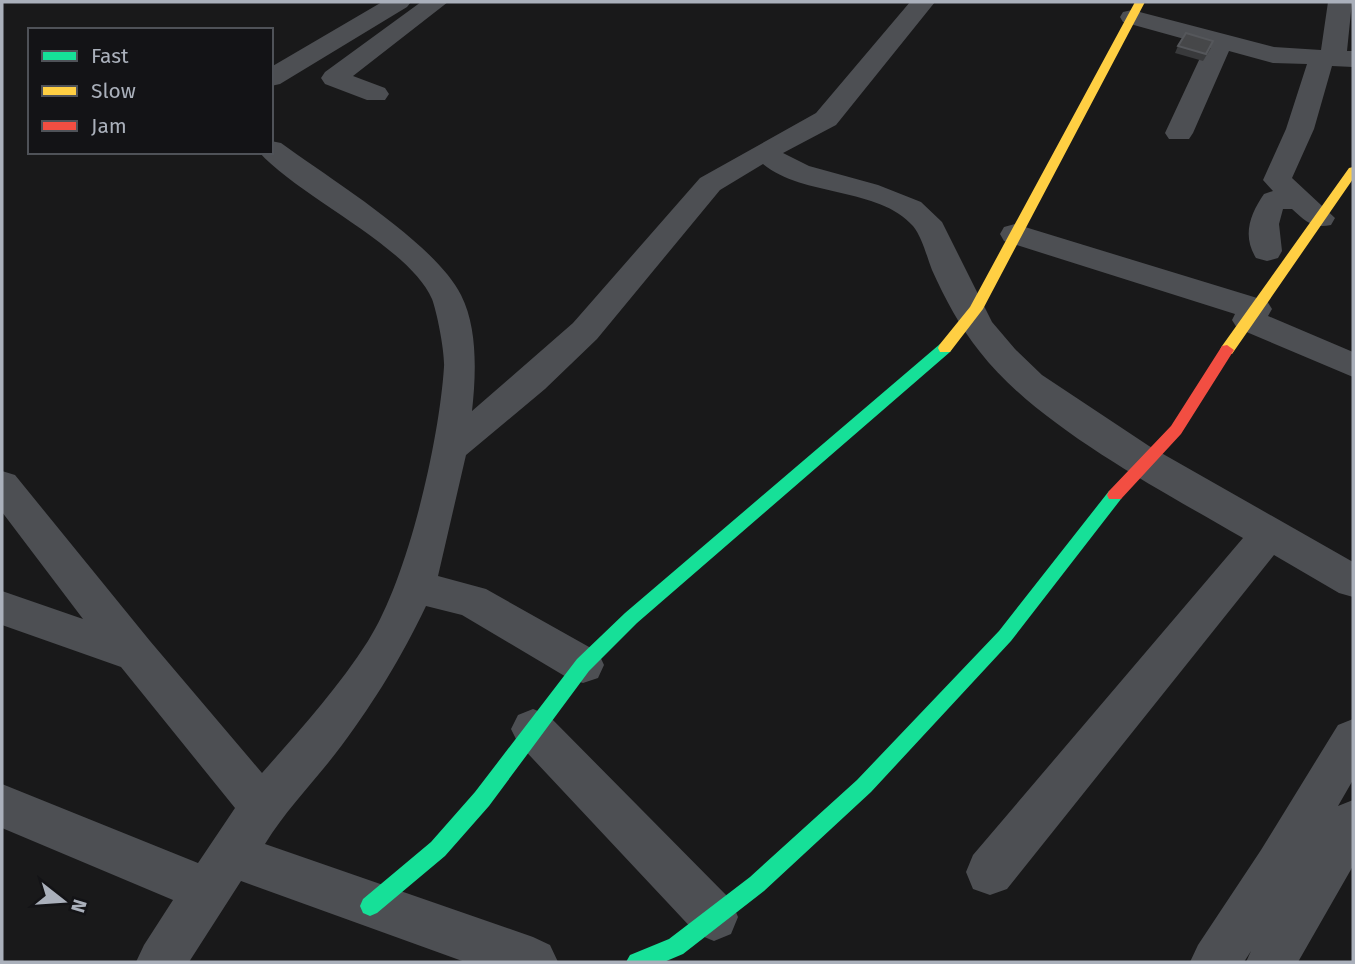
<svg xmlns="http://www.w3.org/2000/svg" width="1355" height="964" viewBox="0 0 1355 964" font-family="'Fira Sans',sans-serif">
	<rect width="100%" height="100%" fill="#19191a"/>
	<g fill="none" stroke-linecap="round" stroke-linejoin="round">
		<path fill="#4d4f53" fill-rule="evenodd" d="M382,2H411L407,7L280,84L271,86V67Z
			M421,2H448L353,76L385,88L389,94L385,100H367L325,84L321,78L325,72Z
			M910,2H935L836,125L783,153L809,166L878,185L921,202L942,222L992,322L1015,349L1042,375L1149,446L1353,562V597L1339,593L1274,555L1007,889L990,895L973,889L966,872L973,855L1243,538C1162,491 1037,426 980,352C960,327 945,299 932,270C927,257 922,237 913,226C879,187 803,197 763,164L720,190L597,339L545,389L466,455L438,576L486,589L598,652L604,665L598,678L583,683L568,678L462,615L426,606C401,658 376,699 342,745C317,779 287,808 265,844L533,937L550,945L558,962H465L241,881L189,962H136L144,945L173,900L2,828V784L198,863L235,808L121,667L2,625V591L83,619L2,512V471L15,475L150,641L262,773C299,731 338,688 368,641C408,578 439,442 444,367C445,353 437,312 432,299C409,246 299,197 259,152H271V141L281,143C330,179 435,243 461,295C478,328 476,375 472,411L573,323L700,178L816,113Z
			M1328,2H1352L1347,51H1353V67L1332,66L1314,129L1292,178L1335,218L1331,225C1313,229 1305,221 1292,209H1283L1279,224L1282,251L1278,258L1267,261L1256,258C1242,236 1250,214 1264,194L1273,191L1263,180L1286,129L1307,64L1273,63L1229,51L1193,133L1189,139H1169L1165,133L1206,45L1123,22L1120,17L1123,12L1132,10L1274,47L1321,50Z
			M1015,224L1267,301L1272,309L1268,316L1353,352V377L1237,328L1232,320L1235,314L1004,241L1000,234L1004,227Z
			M533,709L548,715L731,900L738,917L731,934L714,941L697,934L518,743L511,729L518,715Z
			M1353,719V780L1338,806L1353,800V866L1298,962H1246L1251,951L1244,962H1190L1198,945L1261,850L1338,725Z"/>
		<path fill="#16e098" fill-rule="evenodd" d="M945,343L950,344L952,348L950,352L637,623L589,671L489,806L445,856L377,913L370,916L363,913L360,906L363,899L431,842L475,792L577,659L625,613L940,344Z
			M1115,489L1121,491L1123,495L1121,499L1011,641L871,792L764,891L683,954L664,962H626L630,955L669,939L750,877L857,780L999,631L1109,491Z"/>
		<path fill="#ffcf43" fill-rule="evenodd" d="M1135,2H1145L983,309L950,352H940L938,348L940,344L970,307Z
			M1353,167V179L1232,354H1222L1220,350L1222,346L1349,168Z"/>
		<path fill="#f24e42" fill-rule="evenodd" d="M1227,345L1234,350L1181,434L1121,499H1109L1107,495L1109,491L1171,426L1222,346Z"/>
	</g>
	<path fill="#393a3c" d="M1178,46L1211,48L1203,61L1175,53Z"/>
	<path fill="#464749" stroke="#55575b" stroke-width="2" d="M1186,33L1213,41L1206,54L1178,46Z"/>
	<rect width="1355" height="964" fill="none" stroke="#aab0bb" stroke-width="7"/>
	<rect x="28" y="28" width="245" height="126" fill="#131316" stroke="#4f5258" stroke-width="2"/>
	<rect x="42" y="51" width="35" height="10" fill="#16e098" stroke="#4f5258" stroke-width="2"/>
	<text x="91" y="63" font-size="21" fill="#aab0bb">Fast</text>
	<rect x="42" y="86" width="35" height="10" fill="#ffcf43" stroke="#4f5258" stroke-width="2"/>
	<text x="91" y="98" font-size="21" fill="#aab0bb">Slow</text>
	<rect x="42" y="121" width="35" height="10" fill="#f24e42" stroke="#4f5258" stroke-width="2"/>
	<text x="91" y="133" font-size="21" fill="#aab0bb">Jam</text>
	<g transform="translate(63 901) rotate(107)" stroke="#131316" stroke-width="5" paint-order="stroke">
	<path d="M0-5L12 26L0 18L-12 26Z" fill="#aab0bb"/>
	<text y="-10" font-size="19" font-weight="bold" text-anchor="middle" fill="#aab0bb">N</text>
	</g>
</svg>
